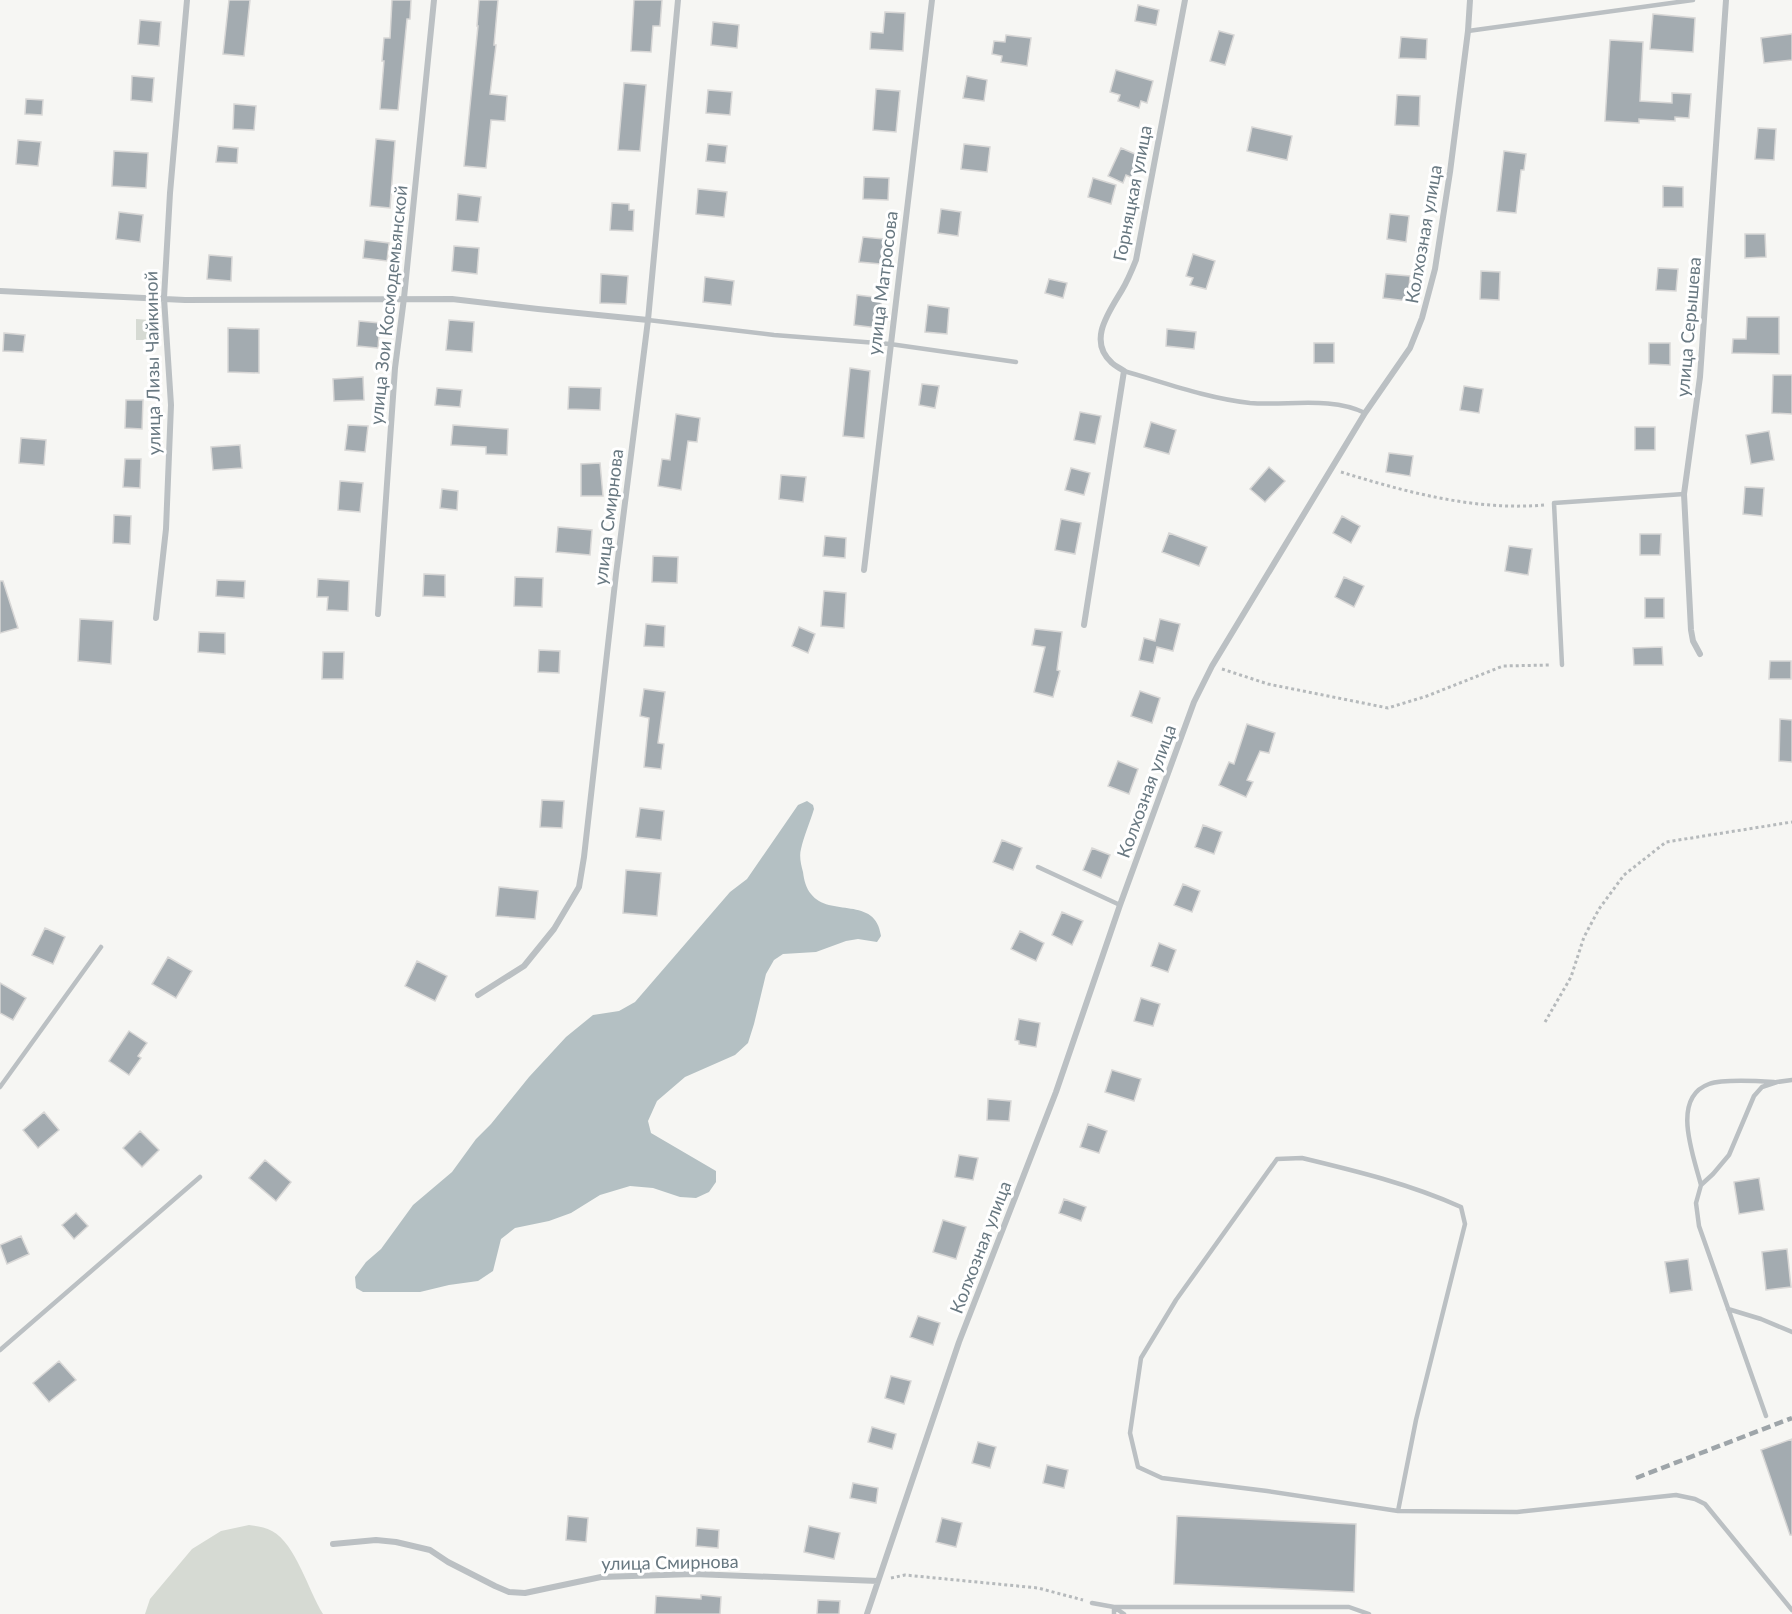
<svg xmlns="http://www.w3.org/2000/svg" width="1792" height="1614" viewBox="0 0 1792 1614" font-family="Lato,sans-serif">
	<rect width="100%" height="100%" fill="#f6f6f3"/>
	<path fill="#d6dad3" d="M136,319L151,320V340H136Z
		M249,1525C256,1526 265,1527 272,1531C296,1544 308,1590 323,1614H145L150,1599L192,1549L221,1531Z"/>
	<path fill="#b4c0c3" d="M807,801L813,805L814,809C810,822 804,836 801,849C799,856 801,865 803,872C804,880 806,888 811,894C829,918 876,895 881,936L877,942L858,939L846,941L816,952L783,954L774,960L766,974L754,1024L748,1043L735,1055L685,1077L657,1101L648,1121L651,1133L716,1171V1182L709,1192L696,1198L680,1197L653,1188L630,1186L600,1195L571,1213L549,1221L515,1228L501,1239L493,1271L478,1281L449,1285L420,1292H363L356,1288L355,1277L366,1262L381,1249L413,1205L452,1172L476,1139L491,1124L529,1077L566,1037L593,1015L619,1011L635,1002L730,892L747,879L798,805Z"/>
	<path fill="#a3abb0" stroke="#d8d7d6" stroke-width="1.5" d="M229,0H250L244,56L223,54Z
		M392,0H411L410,19H407L398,110L380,109L384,61H382L384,38H390Z
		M479,0H498L494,45H496L490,94L507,96L505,121L491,120L486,168L464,166L478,26H477Z
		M634,0H662L660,26H653L651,52L631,51Z
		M1138,5L1159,10L1156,25L1135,21Z
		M885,12L905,13L903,51L870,49L871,32L883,33Z
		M1653,14L1695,18L1693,52L1650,49Z
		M140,20L161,22L159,46L138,44Z
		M713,22L739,25L737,48L711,45Z
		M1219,31L1234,35L1225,65L1210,61Z
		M1792,34V60L1764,63L1761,38Z
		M1006,35L1031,38L1027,66L1001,62L1002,56L992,54L994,41L1005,42Z
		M1401,37L1427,39L1426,59L1399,58Z
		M1610,40L1643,42L1640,101L1672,103V93L1691,94L1689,118L1675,117V121L1639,119V123L1605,121Z
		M1116,70L1153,81L1147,103L1141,101L1139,108L1118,101L1120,95L1110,92Z
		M132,76L154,78L152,102L131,100Z
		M967,76L987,80L984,101L963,98Z
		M624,83L646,85L640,151L618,150Z
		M876,89L900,91L896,132L873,130Z
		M708,90L732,92L730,115L706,113Z
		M1397,95L1420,96L1419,126L1395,125Z
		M26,99L43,100L42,115L25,114Z
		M234,104L256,106L254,130L233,129Z
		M1252,127L1292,136L1287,160L1247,151Z
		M1758,128L1776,129L1774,160L1755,159Z
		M376,139L395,141L390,208L370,206Z
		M18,140L41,142L38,166L16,164Z
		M708,144L727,146L725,163L706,161Z
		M964,144L990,147L987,172L961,169Z
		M218,146L238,148L237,163L216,162Z
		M1121,148L1142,157L1133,178L1126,175L1123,183L1108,176Z
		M114,151L148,153L146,188L112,186Z
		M1504,151L1526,154L1524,170H1521L1516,213L1497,211Z
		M864,177L889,178L888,200L863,199Z
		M1093,178L1116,185L1111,204L1088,197Z
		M1663,186L1683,187V207H1663Z
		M698,189L727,192L724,217L696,214Z
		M458,194L481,197L478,222L456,220Z
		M612,203L629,204V210H634L633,231L610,230Z
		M941,209L961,212L958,236L938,233Z
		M119,212L143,215L140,242L116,239Z
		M1390,214L1409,216L1406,242L1387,239Z
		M1745,234H1765L1766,257L1745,258Z
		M863,237L884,239L881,264L859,262Z
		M365,240L389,243L387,261L363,258Z
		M454,246L479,248L477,274L452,271Z
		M1193,254L1215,261L1206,289L1190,285L1193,278L1186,276Z
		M209,255L232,257L231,281L207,279Z
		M1658,268L1678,269L1676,291L1656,290Z
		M1481,271L1500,272L1499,300L1480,299Z
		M601,274L628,276L626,304L600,303Z
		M1386,274L1410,276L1408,301L1383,298Z
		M705,277L734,281L731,305L703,302Z
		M1049,279L1067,283L1063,298L1045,293Z
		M857,295L882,298L878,328L854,325Z
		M928,305L949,308L947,334L925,332Z
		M1747,317H1779V354L1732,353L1733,339H1746Z
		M449,320L474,322L472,352L446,350Z
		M359,321L380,323L378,348L357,346Z
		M228,328L259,329V373L228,372Z
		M1167,329L1196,332L1194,349L1166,346Z
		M4,333L25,335L23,352L3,351Z
		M1314,343H1334V363H1314Z
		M1649,343H1670V365L1649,364Z
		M850,368L870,371L864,438L843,436Z
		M1773,375H1792V414L1772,413Z
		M363,377L364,400L334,401L333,379Z
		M922,384L939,386L935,408L919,405Z
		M1464,386L1483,389L1479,413L1460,410Z
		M569,387L601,388L600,410L568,409Z
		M437,388L462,390L460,407L435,405Z
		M126,400H143L142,429L125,428Z
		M1080,412L1101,416L1095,444L1074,440Z
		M676,414L700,418L697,442L688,441L681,490L658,486L662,459L670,460Z
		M1151,422L1176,430L1169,454L1144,447Z
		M348,425L368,426L365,452L345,450Z
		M453,425L508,429L507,455L486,454V447L451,445Z
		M1635,427H1655V450H1635Z
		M1769,431L1774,460L1751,464L1746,435Z
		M21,438L46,440L44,465L19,463Z
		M240,445L242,468L213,470L211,447Z
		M1389,453L1413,456L1410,476L1386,472Z
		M125,459H141L140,488L123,487Z
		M600,463L603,496H581V464Z
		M1269,467L1285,481L1265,502L1250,489Z
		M1071,468L1090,473L1084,495L1065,490Z
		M781,475L806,477L803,502L779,499Z
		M340,481L363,483L360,512L338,510Z
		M1745,487L1764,488L1762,516L1743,514Z
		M442,489L458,491L457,510L440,508Z
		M114,515L131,516L130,544L113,543Z
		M1342,516L1360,526L1351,543L1333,533Z
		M1061,519L1081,523L1075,554L1055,550Z
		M558,527L592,530L590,555L556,552Z
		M1169,533L1207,547L1199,566L1162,552Z
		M1640,534H1661L1660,555H1640Z
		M825,536L846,538L845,558L823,556Z
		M1509,546L1532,549L1528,575L1505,571Z
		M653,556L678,557L677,583L652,582Z
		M424,574L445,575V597L423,596Z
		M515,577L543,578L542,607L514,606Z
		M1344,577L1364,586L1354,607L1335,597Z
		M318,579L349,581L348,611L327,610L328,597H317Z
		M217,580L245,581L244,598L216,596Z
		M0,581H3L18,628L0,633Z
		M824,591L846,593L844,628L821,626Z
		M1645,598H1664V618H1645Z
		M80,619L113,621L111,664L78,661Z
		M1160,619L1180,624L1173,651L1157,647L1153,663L1139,660L1144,638L1155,641Z
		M646,624L665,626L664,647L644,646Z
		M799,627L815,634L808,653L792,646Z
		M1035,629L1062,632L1057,670L1060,671L1053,697L1034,692L1045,647L1032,645Z
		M199,632L225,633V654L198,652Z
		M1662,647L1663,665H1634L1633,648Z
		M539,650L560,651L559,673L538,672Z
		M323,652H344L343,679H322Z
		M1770,661H1791V679H1769Z
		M644,689L665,692L658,743L664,744L661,769L644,767L649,718L640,716Z
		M1140,691L1160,698L1152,723L1131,716Z
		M1780,719L1792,720V762L1779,761Z
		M1247,724L1275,733L1269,753L1260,751L1247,780L1253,782L1246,797L1219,785L1229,762L1234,764Z
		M1118,761L1138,769L1129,794L1108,786Z
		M542,800L564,801L562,828L540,827Z
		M640,808L664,811L661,840L636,837Z
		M1203,825L1222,832L1214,854L1195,847Z
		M1002,840L1022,848L1013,870L993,862Z
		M1092,848L1110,855L1101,878L1083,870Z
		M626,870L661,873L657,916L623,913Z
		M1183,884L1200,891L1192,912L1174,905Z
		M499,887L538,891L535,919L496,916Z
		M1062,912L1083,921L1072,945L1052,935Z
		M45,928L65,937L53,964L32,955Z
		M1020,931L1044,943L1036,961L1011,949Z
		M1159,943L1176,950L1168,972L1151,966Z
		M168,957L192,971L176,998L152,984Z
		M417,961L447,976L435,1001L405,986Z
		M0,983L26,998L13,1020L0,1013Z
		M1141,998L1160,1004L1153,1026L1134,1021Z
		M1019,1019L1040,1023L1036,1047L1019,1044V1041L1015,1040Z
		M129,1031L147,1043L138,1056L141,1058L129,1075L109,1061Z
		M1112,1070L1141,1079L1134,1101L1105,1092Z
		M988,1099L1011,1101L1009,1121L987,1120Z
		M44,1112L59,1130L38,1148L23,1130Z
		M1088,1124L1107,1131L1099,1153L1080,1147Z
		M140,1131L159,1150L142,1167L123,1148Z
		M959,1155L978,1158L973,1180L955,1177Z
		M265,1160L291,1182L276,1201L249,1178Z
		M1759,1178L1764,1210L1739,1214L1734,1182Z
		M1064,1199L1086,1207L1081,1221L1059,1213Z
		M76,1213L88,1226L74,1239L62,1225Z
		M943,1220L966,1227L956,1259L933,1252Z
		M21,1236L29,1254L7,1264L0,1245Z
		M1787,1249L1791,1287L1766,1290L1762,1252Z
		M1688,1259L1692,1290L1670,1293L1665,1262Z
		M918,1316L940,1323L933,1345L910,1337Z
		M59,1361L76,1380L49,1402L33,1383Z
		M891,1376L911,1381L904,1404L885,1398Z
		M872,1427L896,1434L892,1449L868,1442Z
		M1792,1439V1535H1790L1761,1450Z
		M978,1442L996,1447L990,1468L972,1463Z
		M1047,1465L1068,1470L1064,1488L1043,1483Z
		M853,1483L878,1488L876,1503L850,1498Z
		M568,1516L588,1518L586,1542L566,1540Z
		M1177,1516L1356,1524L1354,1592L1174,1584Z
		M942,1518L962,1523L956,1547L936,1542Z
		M809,1526L840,1533L834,1559L804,1552Z
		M697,1528L719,1530L718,1548L696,1546Z
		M701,1595L721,1597L720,1614H655L656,1596L701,1599Z
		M818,1600L840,1601L839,1614H817Z"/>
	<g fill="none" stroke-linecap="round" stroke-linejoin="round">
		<path stroke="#b6babc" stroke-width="3" stroke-dasharray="3 3" stroke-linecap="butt" d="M1341,472C1406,492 1475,511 1544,505
			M1222,669L1268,684L1388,708L1427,696L1503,666L1551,665
			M1545,1022L1571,977L1584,937L1599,909L1624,875L1666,842L1792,822
			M891,1578L905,1575L1038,1588L1083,1600"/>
		<path stroke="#bbc0c3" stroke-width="4.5" d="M1468,31L1693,0
			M648,320L774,335L890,344L1016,362
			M1124,371C1166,383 1206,398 1250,403C1287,406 1331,396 1365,413
			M1562,665L1554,503L1684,494
			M1038,867L1120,905
			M0,1087L101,947
			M1302,1158C1356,1171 1410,1184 1461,1207L1465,1224L1416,1420L1398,1511L1267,1491L1162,1478L1138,1467L1130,1433L1141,1358L1176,1300L1277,1159Z
			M1701,1185C1694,1157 1670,1098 1709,1084C1723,1079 1758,1081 1774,1082
			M1728,1309L1761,1319L1792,1332
			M0,1350L200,1177
			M1766,1416L1699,1226L1696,1203L1701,1185L1713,1174L1729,1155L1754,1096L1762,1087L1777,1082L1792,1080
			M1398,1511L1517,1512L1676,1495L1695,1499L1705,1504L1792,1610
			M1092,1603L1114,1607V1614
			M1124,1614L1114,1607H1349L1369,1614"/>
		<path stroke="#bbc0c3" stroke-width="6" d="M0,291L185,300L452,299L538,309L648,320
			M864,570L932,0
			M378,614L395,368L404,298L434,0
			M156,618L166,529L171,405L164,298L170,193L187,0
			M1084,625L1124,371C1120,368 1115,366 1112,363C1087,341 1109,312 1122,290C1128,280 1132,270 1136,260L1185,0
			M1700,654L1693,641L1691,630L1684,494L1700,377L1726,0
			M478,995L524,966L554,929L579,887L584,857L616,574L648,320L678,0
			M333,1544L376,1540L396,1542L430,1550L448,1562L495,1586L509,1592L525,1593L601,1577L694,1574L878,1581
			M867,1614L959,1342L1056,1092L1120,905L1194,702L1212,666L1365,413L1410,348L1422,318L1435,269L1450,172L1468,31L1470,0"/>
		<path stroke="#9ea5a9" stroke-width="4.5" stroke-dasharray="9 4.5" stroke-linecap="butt" d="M1636,1478L1792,1418"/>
	</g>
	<g text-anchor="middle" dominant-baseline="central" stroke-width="6" stroke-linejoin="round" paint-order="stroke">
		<g font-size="18" fill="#687881" stroke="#fff">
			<text transform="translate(1132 193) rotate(-79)">Горняцкая улица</text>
			<text transform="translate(1423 234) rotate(-80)">Колхозная улица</text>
			<text transform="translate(882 283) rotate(-83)">улица Матросова</text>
			<text transform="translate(388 305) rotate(-84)">улица Зои Космодемьянской</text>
			<text transform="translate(1688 327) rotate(-85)">улица Серышева</text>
			<text transform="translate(152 363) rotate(-91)">улица Лизы Чайкиной</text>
			<text transform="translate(608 517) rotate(-83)">улица Смирнова</text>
			<text transform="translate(1146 791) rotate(-70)">Колхозная улица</text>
			<text transform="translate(980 1247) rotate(-69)">Колхозная улица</text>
			<text transform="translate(670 1562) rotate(-1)">улица Смирнова</text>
		</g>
	</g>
</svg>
